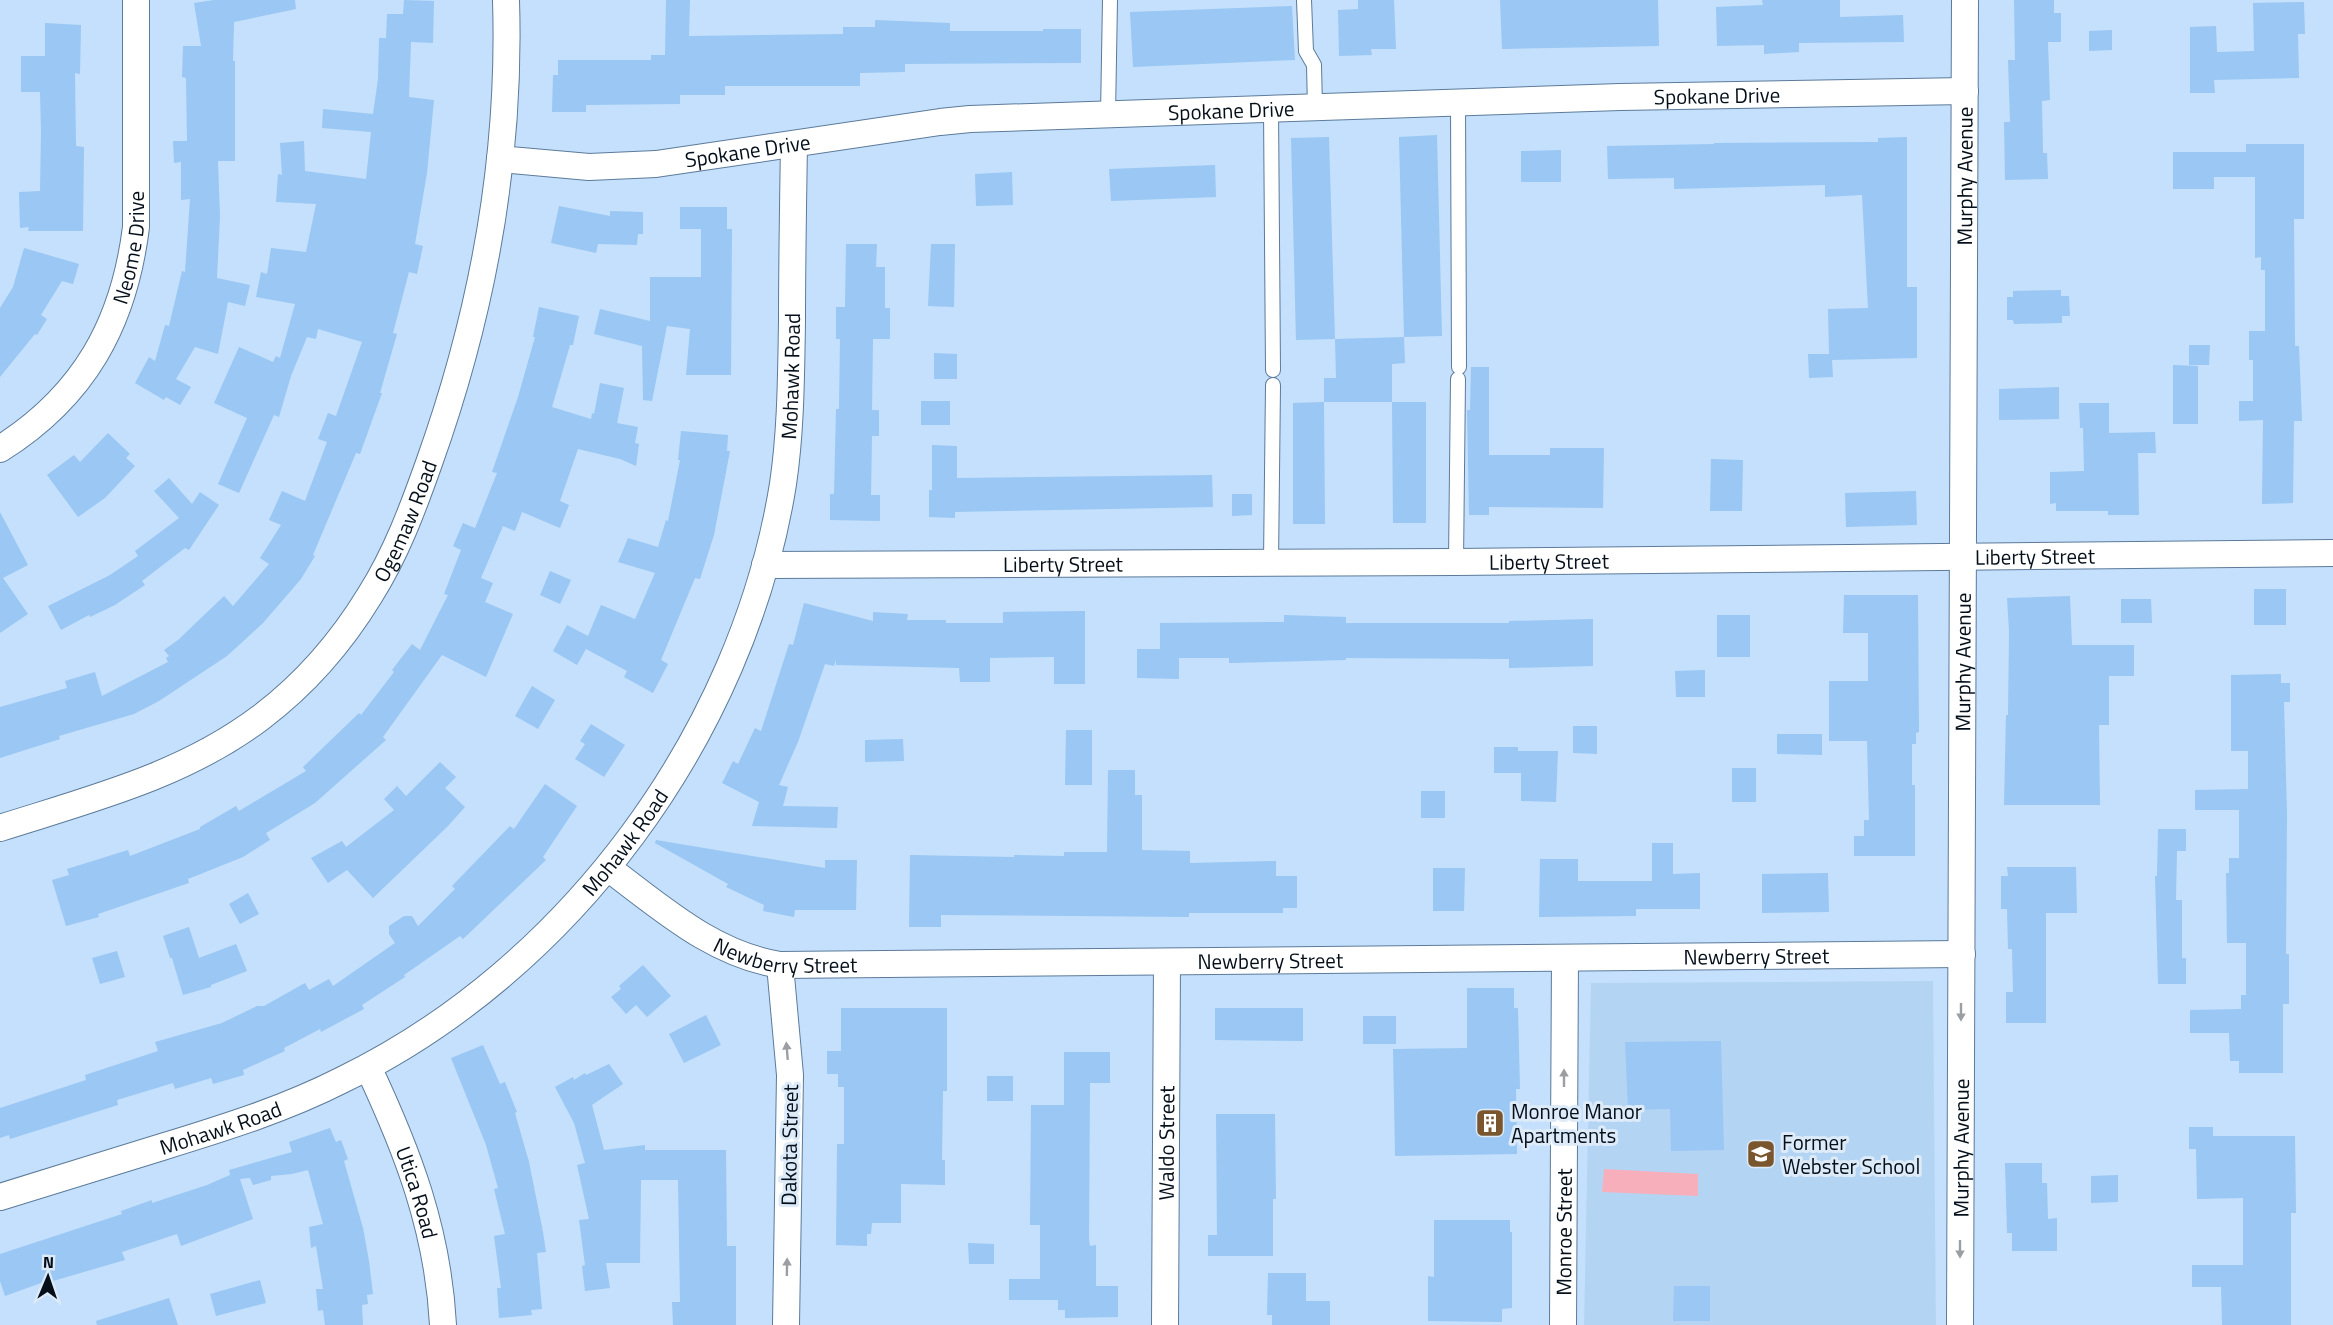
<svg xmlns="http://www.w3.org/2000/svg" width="2333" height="1325" viewBox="0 0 2333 1325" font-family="'Titillium Web',sans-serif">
	<rect width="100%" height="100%" fill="#c4e0fc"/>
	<path fill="#b4d4f4" d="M1933,981L1936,1325H1584L1591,983Z"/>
	<path fill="#f7b0bb" d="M1604,1169L1698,1174V1196L1602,1192Z"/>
	<path fill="#9ac7f3" d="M214,0H295L296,9L234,22L233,61H235V161H218L220,216L217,278L250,285L245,306L228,302L218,354L195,347L176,379L191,387L180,405L166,397L164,400L135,383L149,357L155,361L165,325L169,326L182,271L185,272L190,199L181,200V162L174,163L173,141H187L186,78L182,77L183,46H201L194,3Z
		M404,0L434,1L433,43L411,42L409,97L434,100L427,173L415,244L423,246L417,274L409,272L393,333L397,334L380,393H382L360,454L356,453L313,555L315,556L301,579L263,623L227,656L159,701L134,714L59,736L60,739L0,758V707L67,688L65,681L95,672L102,696L168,662L166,658L169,656L164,650L178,640L224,596L233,606L269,564L260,558L281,525L269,520L282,491L305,501L327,442L318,439L328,413L336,416L362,342L318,329L316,339L307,337L291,376L279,417L274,415L239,493L218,484L247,418L214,403L239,347L273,362L276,356L280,358L295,304L256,297L261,272L267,274L271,248L306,252L316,204L276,202L278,174L282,175L280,143L304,141L305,171L366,179L371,132L322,128L323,109L373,114L378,79L379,38H386L387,14H403Z
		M666,0H690L689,36L843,34V27H875V20L950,23V31H1043V29H1081V63L905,64V72L860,73V86H725V95H680V104L586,105V112H552L553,75H558V60H651V55H665Z
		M1358,0H1394L1396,49H1371L1372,55L1339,56L1338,10L1358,9Z
		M1500,0H1658L1659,46L1502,49Z
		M1762,0H1840V17L1903,15L1904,42L1799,43V52L1764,54V45L1717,46L1716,7L1763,5Z
		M2014,0H2054V13H2061V42H2048L2050,100L2042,101L2043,153H2047L2048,179L2005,180L2004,122H2010L2008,60H2015Z
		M2304,2L2305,34H2298L2299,78L2214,80L2215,93H2190V27L2216,26L2217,52L2254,51L2253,3Z
		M1292,6L1295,60L1133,67L1130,12Z
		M45,23L81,25L80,74L75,73L76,146L84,147L83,231H28L29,227L20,228L19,192L40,191L41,132L40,92H21V56H45Z
		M2112,30V50L2089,51V31Z
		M1437,135L1442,336L1404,337L1399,137Z
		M1329,137L1335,339L1296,340L1291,138Z
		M1907,137V287H1917V358L1832,360L1833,377L1809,378L1808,354H1829L1828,309L1868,308L1862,195L1825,197V185L1674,189V178L1608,179L1607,146L1714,144V143L1878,142V138Z
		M2246,144H2304V219H2294L2295,346H2299L2302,421H2294L2293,503L2262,504L2263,420L2239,421V401H2253V360H2249V331H2265V270H2261V257L2255,258V177H2214V189H2173V152H2246Z
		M1561,150V182H1521V151Z
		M1215,165L1216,197L1111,201L1109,169Z
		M1012,172L1013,205L976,206L975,174Z
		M559,206L610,216V211L643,212V234H638L637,245L598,244L596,253L551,243Z
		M680,207H727V229H732L731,375H686L690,329L667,326L652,401L643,400L642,346L594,334L600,309L650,321V277H701V229H680Z
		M846,244H877L876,267H885V308H890V339H873L872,410H879V436H872L871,495H880V521L830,520V494H834L836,409H839L840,339H836V307H845Z
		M931,244H955L954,307L928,306Z
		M24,248L79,264L73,284L62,281L41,315L47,319L37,335L35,334L0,377V308L13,287Z
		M2061,290V296H2069L2070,316H2062V323L2014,324L2013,320H2007V297H2013V291Z
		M539,307L579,316L573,345H570L552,407L591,419L592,413L594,414L600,383L624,388L617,423L638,427L635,443L639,444L636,466L620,459L578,449L560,501L569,505L560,528L522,512L515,531L503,526L481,578L493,583L485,602L513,614L486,677L442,655L383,737L386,740L315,803L266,833L270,840L243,857L188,879L189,883L98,914L99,917L66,926L52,880L69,875L67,869L128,850L130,856L200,829V827L236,806L239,811L306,771L303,767L359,713L361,715L394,672L392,670L412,644L420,650L448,595L444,594L461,550L453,546L463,523L475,528L497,473L492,472L518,397L535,337H533Z
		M1404,337L1405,363L1392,364V402H1324V378H1336L1335,339Z
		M2189,345H2210L2209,365H2189Z
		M934,353L957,354V379H934Z
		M2173,365L2198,366V424H2173Z
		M1471,367H1489V455H1550V448H1604L1603,508L1489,507V515H1469L1467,410H1470Z
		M2059,387V419L1999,420V389Z
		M921,401H950V425H921Z
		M1324,402L1325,524H1293V403Z
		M1392,402H1426V523H1393Z
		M2079,403H2109V433L2155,432L2156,453H2138L2139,515H2108V511H2056V503L2050,504V472L2084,471L2083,428H2080Z
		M681,431L728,435L727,451H730L714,535L700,579L695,578L661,660L668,664L653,693L624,677L627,671L586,649L577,665L553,651L567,625L588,636L601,605L635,619L655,573L618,562L628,538L658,547L666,520L668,521L680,460H678Z
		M108,433L130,454L126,458L135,466L105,498L78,517L47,475L74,455L80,462Z
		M932,445L957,446V478L1212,475L1213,507L955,512V518L929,517V490H932Z
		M1711,459L1743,460L1742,511H1710Z
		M169,478L192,504L200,492L219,505L189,550L185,548L142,581L145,585L115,605L90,617L89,615L61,630L48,606L110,575L138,556L135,551L179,518L154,491Z
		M1916,491L1917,525L1846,527L1845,493Z
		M1232,494H1252V515L1232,516Z
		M0,512L28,565L3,578L28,614L0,633Z
		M550,571L571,580L560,604L540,595Z
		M2254,589H2286V625H2254Z
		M1844,595H1918L1919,732L1916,733V744H1912V785H1915V856H1854V836H1864V820H1869L1867,741H1829V681H1868V633H1843Z
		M2070,596L2072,645H2134V676H2109V725H2099L2100,805H2004L2006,715H2008L2009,631L2007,598Z
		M2121,599H2151L2152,623H2121Z
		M804,603L873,621V612L908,614L907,620H946V623H1003V612L1085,611V684H1054V657L990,658V682H960L959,668L836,665V660L834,666L825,664L798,742L779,785L788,787L783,806L838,807L837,828L752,826L759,802L722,783L733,761L738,764L755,728L761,731L789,644L793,645Z
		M1284,615L1346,617V623H1509V621L1593,619V666L1509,668V659L1346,658V660L1229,663V658H1179V679L1137,678V649H1160V623L1284,622Z
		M1717,615H1750V657H1717Z
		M1705,670V697H1676L1675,671Z
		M2281,674V683H2290V702H2284L2287,813L2286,954H2289V1004H2283V1073H2239V1061H2230L2229,1033H2190V1010L2241,1009V995H2246V943H2227L2226,873H2229V858H2239V810H2195V790L2248,789V751H2231V675Z
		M532,686L555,700L538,729L515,716Z
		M591,724L625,745L604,777L575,759L585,744L580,741Z
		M1573,726H1597V754L1573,753Z
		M1066,730H1092V785H1065Z
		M1777,734H1822V755L1777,754Z
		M903,739L904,761L865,762V740Z
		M1494,747H1518V751H1558L1556,802L1521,801V773H1494Z
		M440,762L456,777L445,788L465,807L448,826L373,898L347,870L328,883L311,858L342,841L346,847L394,810L384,799L397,786L406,796Z
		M1732,768H1756V802H1732Z
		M1108,770H1135V795H1142V850L1190,851V863L1276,861V876H1297V908H1283V913H1189V917L941,915V927H909L910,855L1014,857V855L1064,856V852H1107Z
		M545,784L577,806L543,857L546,860L463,939L460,936L404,975L405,977L362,1005L364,1009L321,1032L320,1029L284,1048L285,1051L243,1070L244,1075L213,1084L211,1078L175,1089L173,1083L117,1100L118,1105L10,1139L9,1135L0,1138V1108L86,1080L85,1075L158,1051L155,1042L222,1023L257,1006H264L305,983L309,990L329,979L333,986L395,943L389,934V926L404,916H412L418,926L455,889L452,886L510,826L514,829Z
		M1421,791H1445V818H1421Z
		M2158,829H2186V851H2177L2176,900H2182V958H2186V984H2158L2155,876H2157Z
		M656,840L825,868V860H857L856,910H795L794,917L763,911L764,905L726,887L728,884L655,843Z
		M1652,843H1673V874L1700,873V909H1636V916L1539,917L1540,859H1578V881H1652Z
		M2007,867H2076L2077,913H2046V1023H2006V992H2013L2012,949H2008L2007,909H2001V876H2008Z
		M1433,868H1465L1464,911H1433Z
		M1828,873L1829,912L1762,913V874Z
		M248,893L259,914L240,924L229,904Z
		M189,927L199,958L236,944L247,971L211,985V987L183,995L172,958H170L163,936Z
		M117,951L125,977L100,984L92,958Z
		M643,965L671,996L647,1017L636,1005L626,1014L611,997L621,989L619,986Z
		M1467,988H1514V1008H1518L1520,1089H1516L1517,1154L1395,1156L1393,1049L1467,1048Z
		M841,1008H947V1091H943L942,1160H945V1185L901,1184V1223H872L871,1234H867V1246L836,1245L837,1144H844V1087H838V1074H827V1051H841Z
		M1215,1008H1303V1041L1215,1040Z
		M706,1015L721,1045L684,1063L669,1034Z
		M1363,1016H1396V1044H1363Z
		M1721,1041L1724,1150L1671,1151L1670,1109L1628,1110L1625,1042Z
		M483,1045L500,1084L505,1082L517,1112L515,1113L529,1162L543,1232L546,1252L537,1253L542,1309L531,1310L532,1315L499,1318L497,1288H501L494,1236L505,1234L494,1189L498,1188L486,1145L451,1058Z
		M1064,1052H1110V1083H1090L1089,1239L1090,1246L1096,1245V1286H1118V1317L1065,1318V1310H1058V1300H1009V1279H1040V1225H1030L1031,1105H1064Z
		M609,1064L623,1084L592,1105L604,1150L645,1145V1150H726L727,1246H736V1325H673L672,1302H680L678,1180H641L640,1263H606L610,1288L585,1291L582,1266L585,1265L579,1220L589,1219L577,1165L585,1163L574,1123L555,1087L573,1077L574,1080L585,1073L586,1075Z
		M987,1076H1013V1101H987Z
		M1216,1114H1275L1276,1199H1273V1256H1208V1235H1217Z
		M2189,1127H2213V1136H2295L2296,1213H2291V1325H2222L2221,1287H2192V1265H2243V1198L2197,1199L2196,1149H2189Z
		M330,1128L336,1142L341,1140L348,1159L344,1161L363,1228L369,1261L373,1294L367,1295L368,1304L362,1305L363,1325H325L323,1310L318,1311L316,1289H323L316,1246L311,1248L309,1227L323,1224L308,1170L292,1174L271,1176V1180L253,1185L250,1178L240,1179L253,1219L181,1246L177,1234L122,1252L125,1260L53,1281L52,1279L5,1296L0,1281V1254L122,1214L121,1211L152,1200V1203L207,1185L230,1175L229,1170L292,1152L289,1142Z
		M2005,1163H2042V1183H2047L2048,1219L2057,1218V1251H2012V1233H2007Z
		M2118,1175V1202L2091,1203V1176Z
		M1434,1220H1510V1232H1512V1308L1502,1309V1322L1428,1321V1276L1434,1277Z
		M968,1243L994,1244V1264H969Z
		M1268,1273H1306V1301H1330V1325H1272V1315H1267Z
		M260,1280L266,1303L216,1316L210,1294Z
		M1674,1286H1710V1321H1673Z
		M169,1298L178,1325H97L96,1321Z"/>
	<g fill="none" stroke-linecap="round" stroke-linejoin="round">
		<g stroke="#5c7b9a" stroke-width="16">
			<path id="lane" d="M1304,0L1306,51L1314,65L1315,108
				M1458,103L1459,367
				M1271,109L1273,370
				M1108,115L1110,0
				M1456,562L1458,379
				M1271,563L1273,385"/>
		</g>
		<g stroke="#5c7b9a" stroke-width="28">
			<g id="street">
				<path id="s1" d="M500,159L589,167L656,164L940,122L970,119L1620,97L1965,91"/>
				<path id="s2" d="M0,449C84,396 124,324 136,227V0"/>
				<path id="s3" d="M765,565L1456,562L2333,553"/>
				<path id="s4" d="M0,828C91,799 183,776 260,718C304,685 342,641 370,595C396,554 413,508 429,463C482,315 511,157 506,0"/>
				<path id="s5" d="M608,868C662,908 712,954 780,965L1962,954"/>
				<path d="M780,965L790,1075L786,1325"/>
				<path id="s6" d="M368,1067C408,1152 438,1230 443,1325"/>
				<path id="s7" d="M0,1197C54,1180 108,1164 162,1147C224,1128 285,1109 342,1080C569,970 743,734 783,484C791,430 791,376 792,322C792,263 793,204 794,144"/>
				<path id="s8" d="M1165,1325L1167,962"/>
				<path id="s9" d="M1563,1325L1565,958"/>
				<path id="s10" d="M1960,1325L1965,0"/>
			</g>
		</g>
		<use href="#lane" stroke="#fff" stroke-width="14"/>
		<use href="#street" stroke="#fff" stroke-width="26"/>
	</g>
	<defs><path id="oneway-solid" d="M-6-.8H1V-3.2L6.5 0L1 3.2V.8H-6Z" transform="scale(1.5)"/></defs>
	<g fill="#9b9fa3">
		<use href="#oneway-solid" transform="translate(1961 1012) rotate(90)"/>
		<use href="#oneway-solid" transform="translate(787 1051) rotate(-95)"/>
		<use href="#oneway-solid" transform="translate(1564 1078) rotate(-90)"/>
		<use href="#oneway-solid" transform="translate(1960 1249) rotate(90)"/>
		<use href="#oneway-solid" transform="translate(787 1267) rotate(-89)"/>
	</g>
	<defs>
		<g id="building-square" transform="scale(1.5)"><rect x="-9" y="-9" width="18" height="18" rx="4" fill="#79562e" stroke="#ddebf9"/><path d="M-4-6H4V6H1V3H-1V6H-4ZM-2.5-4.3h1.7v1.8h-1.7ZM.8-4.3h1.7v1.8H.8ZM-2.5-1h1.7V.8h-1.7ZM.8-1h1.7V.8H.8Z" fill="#fff"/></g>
		<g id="school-square" transform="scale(1.5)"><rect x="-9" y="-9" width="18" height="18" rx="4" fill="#79562e" stroke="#ddebf9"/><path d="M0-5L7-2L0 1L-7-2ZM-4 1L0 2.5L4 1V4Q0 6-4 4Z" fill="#fff"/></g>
	</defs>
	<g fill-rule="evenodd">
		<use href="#building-square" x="1490" y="1123"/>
		<use href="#school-square" x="1761" y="1154"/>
	</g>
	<g text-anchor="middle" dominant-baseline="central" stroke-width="6" stroke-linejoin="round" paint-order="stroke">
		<g font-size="21" fill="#040f1a" stroke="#ddebf9">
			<text stroke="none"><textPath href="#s1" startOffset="1221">Spokane Drive</textPath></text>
			<text stroke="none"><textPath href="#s1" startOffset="735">Spokane Drive</textPath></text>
			<text stroke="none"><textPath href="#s1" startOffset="249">Spokane Drive</textPath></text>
			<text stroke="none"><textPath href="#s10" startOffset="1149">Murphy Avenue</textPath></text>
			<text stroke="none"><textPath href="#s2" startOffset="249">Neome Drive</textPath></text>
			<text stroke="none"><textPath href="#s7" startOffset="1239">Mohawk Road</textPath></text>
			<text stroke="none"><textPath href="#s4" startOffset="532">Ogemaw Road</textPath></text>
			<text stroke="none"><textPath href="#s3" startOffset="1270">Liberty Street</textPath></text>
			<text stroke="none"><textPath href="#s3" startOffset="784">Liberty Street</textPath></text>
			<text stroke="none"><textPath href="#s3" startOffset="298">Liberty Street</textPath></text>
			<text stroke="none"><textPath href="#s10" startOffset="663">Murphy Avenue</textPath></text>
			<text stroke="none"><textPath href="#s7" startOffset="735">Mohawk Road</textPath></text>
			<text stroke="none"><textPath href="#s5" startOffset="204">Newberry Street</textPath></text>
			<text stroke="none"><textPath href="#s5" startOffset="1176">Newberry Street</textPath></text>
			<text stroke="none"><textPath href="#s5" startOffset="690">Newberry Street</textPath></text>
			<text stroke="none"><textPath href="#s7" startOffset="231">Mohawk Road</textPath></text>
			<text stroke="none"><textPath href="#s8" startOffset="182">Waldo Street</textPath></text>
			<text transform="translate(789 1145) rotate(-89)">Dakota Street</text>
			<text stroke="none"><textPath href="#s10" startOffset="177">Murphy Avenue</textPath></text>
			<text stroke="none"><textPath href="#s6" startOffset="135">Utica Road</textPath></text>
			<text stroke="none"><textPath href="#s9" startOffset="93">Monroe Street</textPath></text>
		</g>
		<g font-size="21" fill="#040f1a" stroke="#ddebf9" text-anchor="start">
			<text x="1511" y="1111">Monroe Manor<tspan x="1511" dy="24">Apartments</tspan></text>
			<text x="1782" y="1142">Former<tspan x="1782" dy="24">Webster School</tspan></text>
		</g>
	</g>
	<g transform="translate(48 1277) rotate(2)" stroke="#ddebf9" stroke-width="4.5" paint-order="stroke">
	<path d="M0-4.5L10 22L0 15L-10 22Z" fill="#040f1a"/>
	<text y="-9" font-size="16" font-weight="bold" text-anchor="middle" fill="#040f1a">N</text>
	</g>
</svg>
